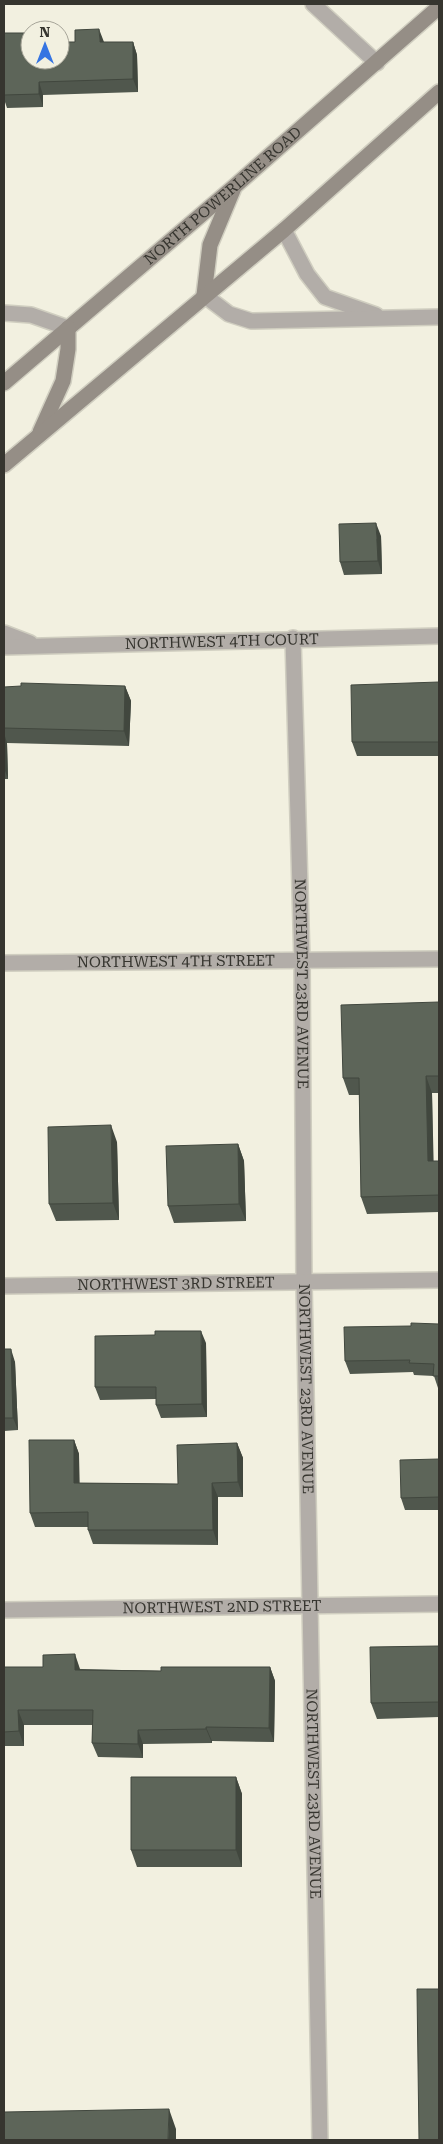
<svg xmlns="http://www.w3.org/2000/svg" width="443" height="2144" viewBox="0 0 443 2144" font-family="'Roboto Serif',serif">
	<rect width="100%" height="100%" fill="#f2f0e0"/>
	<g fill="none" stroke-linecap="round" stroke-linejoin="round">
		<g stroke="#d0cec0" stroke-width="18">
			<g id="street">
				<path d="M313,4L377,63"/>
				<path d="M284,230L307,274L325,297L376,315"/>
				<path d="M204,295L229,314L251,321L439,317"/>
				<path d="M4,313L31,315L68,328"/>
				<path d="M4,633L30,643"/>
				<path id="s1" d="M293,638L302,961L304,1283L320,2140"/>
				<path id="s2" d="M4,647L439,636"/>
				<path id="s3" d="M4,963L439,959"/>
				<path id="s4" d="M4,1286L439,1280"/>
				<path id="s5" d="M4,1610L439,1604"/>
			</g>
		</g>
		<g stroke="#d0cec0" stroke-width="18">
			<g id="secondary">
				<path d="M204,295L210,245L233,190"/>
				<path id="s6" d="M4,383L235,186L439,7"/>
				<path d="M40,432L63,381L68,349V328"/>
				<path d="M4,465L284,230L439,92"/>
			</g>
		</g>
		<use href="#street" stroke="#b2ada8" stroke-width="15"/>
		<use href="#secondary" stroke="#958e86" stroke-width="15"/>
	</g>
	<path fill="#50574d" d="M4,33L29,43L133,42L137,55L138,92L43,95V107L7,108L4,99Z
		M381,536L382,574L344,575L340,562Z
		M439,682V756H357L352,742Z
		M125,686L131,701L129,746L7,743L8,779H4V687Z
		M439,1002V1093H432L433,1161H439V1212L367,1214L361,1197L359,1095H349L343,1078Z
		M117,1142L119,1220L56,1221L49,1204Z
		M238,1144L244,1161L246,1221L174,1223L168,1206Z
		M439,1324V1388H438L434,1376L414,1375L413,1372L350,1374L345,1361L411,1326Z
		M206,1343L207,1417L161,1418L156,1405V1399L100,1400L95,1387Z
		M4,1349L15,1362L18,1430L4,1431Z
		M74,1440L79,1454V1483L178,1484L237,1443L243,1458V1497H218V1545L93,1544L88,1530V1527H35L30,1513Z
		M439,1459V1510H405L401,1498Z
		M439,1646V1717L377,1719L371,1703Z
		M4,1667L161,1671L270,1667L275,1681L274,1742L212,1741V1743L143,1744V1758L98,1757L92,1743L93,1725H24V1746H4Z
		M236,1777L242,1794V1867H137L131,1850Z"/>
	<path fill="#41473e" d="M99,29L104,42H100Z
		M25,33L30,45L25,43Z
		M133,42L137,55L138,92L133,79Z
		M39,82L43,95V107L39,94Z
		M376,523L381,536L382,574L378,561Z
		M125,686L131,701L129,746L124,731Z
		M4,733L7,743L8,779L4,768Z
		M426,1076L432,1093L434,1178L428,1161Z
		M111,1125L117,1142L119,1220L113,1203Z
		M238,1144L244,1161L246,1221L239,1204Z
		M201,1331L206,1343L207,1417L202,1404Z
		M11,1349L15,1362L18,1430L13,1418Z
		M74,1440L79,1454L80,1498L74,1483Z
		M237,1443L243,1458V1497L238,1482Z
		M212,1483L218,1497V1545L213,1530Z
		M75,1654L80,1669V1684L75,1670Z
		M270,1667L275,1681L274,1742L269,1728Z
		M18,1710L24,1725V1746L19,1731Z
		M206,1727L212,1741V1743L206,1729Z
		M138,1730L143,1744V1758L138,1744Z
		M236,1777L242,1794V1867L236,1850Z
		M169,2109L176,2129V2140H168Z"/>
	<path fill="#5d6559" stroke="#41473e" d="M99,29L100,42H133V79L39,82V94L4,95V33H25V43H30V60H60V42H75V30Z
		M376,523L378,561L340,562L339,524Z
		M439,682V742H352L351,685Z
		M21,683L125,686L124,731L4,728V687L21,686Z
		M439,1002V1076H426L428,1161H439V1195L361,1197L359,1078H343L341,1005Z
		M111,1125L113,1203L49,1204L48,1127Z
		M238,1144L239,1204L168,1206L166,1146Z
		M411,1323L439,1324V1376H433L434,1364L409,1363L410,1360L345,1361L344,1327L411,1326Z
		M155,1331H201L202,1404L156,1405V1387H95V1336L155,1335Z
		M4,1349H11L13,1418H4Z
		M29,1440H74V1483L178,1484L177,1445L237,1443L238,1482L212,1483L213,1530H88V1512L30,1513Z
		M439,1459V1497L401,1498L400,1460Z
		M439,1646V1702L371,1703L370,1647Z
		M75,1654V1670L161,1671V1667H270L269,1728L206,1727V1729L138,1730V1744L92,1743L93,1710H18L19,1731L4,1732V1667H43V1655Z
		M131,1777H236V1850H131Z
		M417,1989H439V2140H419Z
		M169,2109L168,2140H4V2112Z"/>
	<g text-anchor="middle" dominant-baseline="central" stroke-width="5" stroke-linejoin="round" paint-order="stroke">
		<g font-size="15" fill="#36352f" stroke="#f2f0e0">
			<text stroke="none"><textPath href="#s6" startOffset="288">NORTH POWERLINE ROAD</textPath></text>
			<text stroke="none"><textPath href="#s2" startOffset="218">NORTHWEST 4TH COURT</textPath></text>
			<text stroke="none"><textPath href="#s3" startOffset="172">NORTHWEST 4TH STREET</textPath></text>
			<text stroke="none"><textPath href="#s1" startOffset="346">NORTHWEST 23RD AVENUE</textPath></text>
			<text stroke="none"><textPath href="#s4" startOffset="172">NORTHWEST 3RD STREET</textPath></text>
			<text stroke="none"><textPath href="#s1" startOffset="751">NORTHWEST 23RD AVENUE</textPath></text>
			<text stroke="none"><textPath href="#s5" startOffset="218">NORTHWEST 2ND STREET</textPath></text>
			<text stroke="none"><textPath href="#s1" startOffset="1156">NORTHWEST 23RD AVENUE</textPath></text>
		</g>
	</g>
	<rect width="443" height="2144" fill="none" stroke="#36352f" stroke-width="10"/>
	<g transform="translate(45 45)"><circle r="24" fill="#f2f0e0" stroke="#a7a599"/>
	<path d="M0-4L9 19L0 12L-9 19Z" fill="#3574e2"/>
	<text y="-8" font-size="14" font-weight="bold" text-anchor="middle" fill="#36352f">N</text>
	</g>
</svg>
